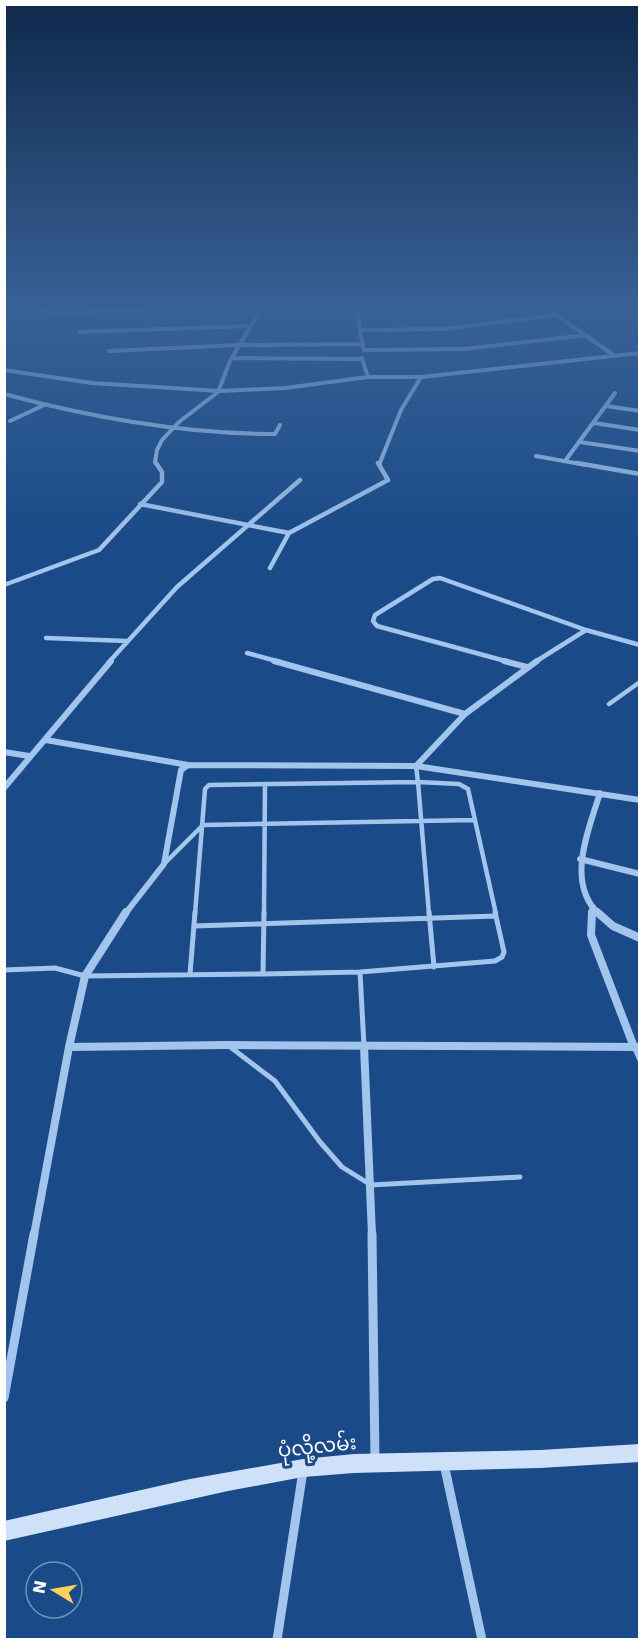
<svg xmlns="http://www.w3.org/2000/svg" width="644" height="1644" viewBox="0 0 644 1644" font-family="'DejaVu Sans','Noto Sans Myanmar',sans-serif">
	<rect width="100%" height="100%" fill="#1a4b88"/>
	<g fill="none" stroke-linecap="round" stroke-linejoin="round">
		<path stroke="#a3c4ed" stroke-width="4.5" d="M609,704L640,682
			M416,766L418,782L459,784L468,789L496,914
			M164,864L203,825L474,820
			M195,914L205,789L209,785L418,782L429,914
			M264,914L265,784"/>
		<path stroke="#a3c4ed" stroke-width="5" d="M429,912L434,967
			M194,926L496,916
			M4,970L55,968L85,976L263,974L360,972L495,961L502,957L504,952L495,912
			M360,972L364,1046
			M190,974L195,912
			M263,974L264,912
			M229,1046L275,1081L320,1142L342,1167L371,1185L520,1177
			M634,1047L640,1060"/>
		<path stroke="#a3c4ed" stroke-width="4" d="M27,309L57,312L176,309
			M357,309L363,348
			M548,309L615,356
			M362,330L445,329L557,315
			M79,332L250,326
			M364,350L464,349L587,335
			M109,351L240,345L363,344
			M232,358L362,359
			M362,358L368,377
			M4,370L92,383L220,391L285,388L368,377H421L640,353
			M4,394C93,418 182,434 275,434L280,425
			M606,406L640,411
			M10,421L44,405
			M594,423L640,430
			M580,442L640,451
			M536,456L586,465
			M565,461L615,393
			M157,465L155,462L157,450L162,440L179,422L218,392L230,361L261,309
			M379,465L401,410L421,377"/>
		<path stroke="#a3c4ed" stroke-width="4.5" d="M577,463L640,474
			M140,504L289,533
			M270,568L289,533L388,480L378,463
			M4,585L99,550L162,482V472L156,463
			M46,638L127,641
			M247,653L280,662
			M109,662L177,587L300,480
			M509,662L377,626L373,621L375,615L433,579L440,578L586,630
			M535,662L586,630L640,645"/>
		<path stroke="#a3c4ed" stroke-width="6" d="M274,661L465,714
			M504,661L527,667
			M46,740L188,765
			M4,752L29,756
			M416,766L465,714L537,661
			M4,788L111,661
			M580,859L640,874
			M125,914L164,864L181,770L188,765L416,766L640,800
			M591,914L593,907
			M599,914C565,883 589,829 600,793"/>
		<path stroke="#a3c4ed" stroke-width="8" d="M592,912L591,935L634,1047
			M597,912L613,926L640,938
			M364,1046L372,1235
			M69,1047L227,1045L640,1047
			M34,1235L69,1047L85,976L126,912"/>
		<path stroke="#a3c4ed" stroke-width="9" d="M372,1234L375,1460
			M4,1398L34,1234
			M444,1464L482,1640
			M277,1640L303,1471"/>
		<path fill="#cfe1f9" fill-rule="evenodd" d="M640,1444V1462L540,1468L354,1473L303,1477L228,1491L4,1541V1521L190,1479L303,1459L354,1454L540,1450Z"/>
	</g>
	<linearGradient id="sky" x2="0" y2="1"><stop stop-color="#0e294b"/><stop offset="0.57" stop-color="#386196"/><stop offset="1" stop-color="#386196" stop-opacity="0"/></linearGradient>
	<rect width="644" height="539" fill="url(#sky)"/>
	<g text-anchor="middle" dominant-baseline="central" stroke-width="6" stroke-linejoin="round" paint-order="stroke">
		<g font-size="20" fill="#fff" stroke="#1a4b88">
			<text transform="translate(317 1446) rotate(-6)">ပုံလို့လမ်း</text>
		</g>
	</g>
	<rect width="644" height="1644" fill="none" stroke="#ffffff" stroke-width="12"/>
	<g transform="translate(54 1590) rotate(281)"><circle r="28" fill="#1a4b88" stroke="#7693b8" stroke-width="1.5"/>
	<path d="M0-4.5L10 22L0 15L-10 22Z" fill="#ffd05f"/>
	<text y="-9" font-size="16" font-weight="bold" text-anchor="middle" fill="#ffffff">N</text>
	</g>
</svg>
